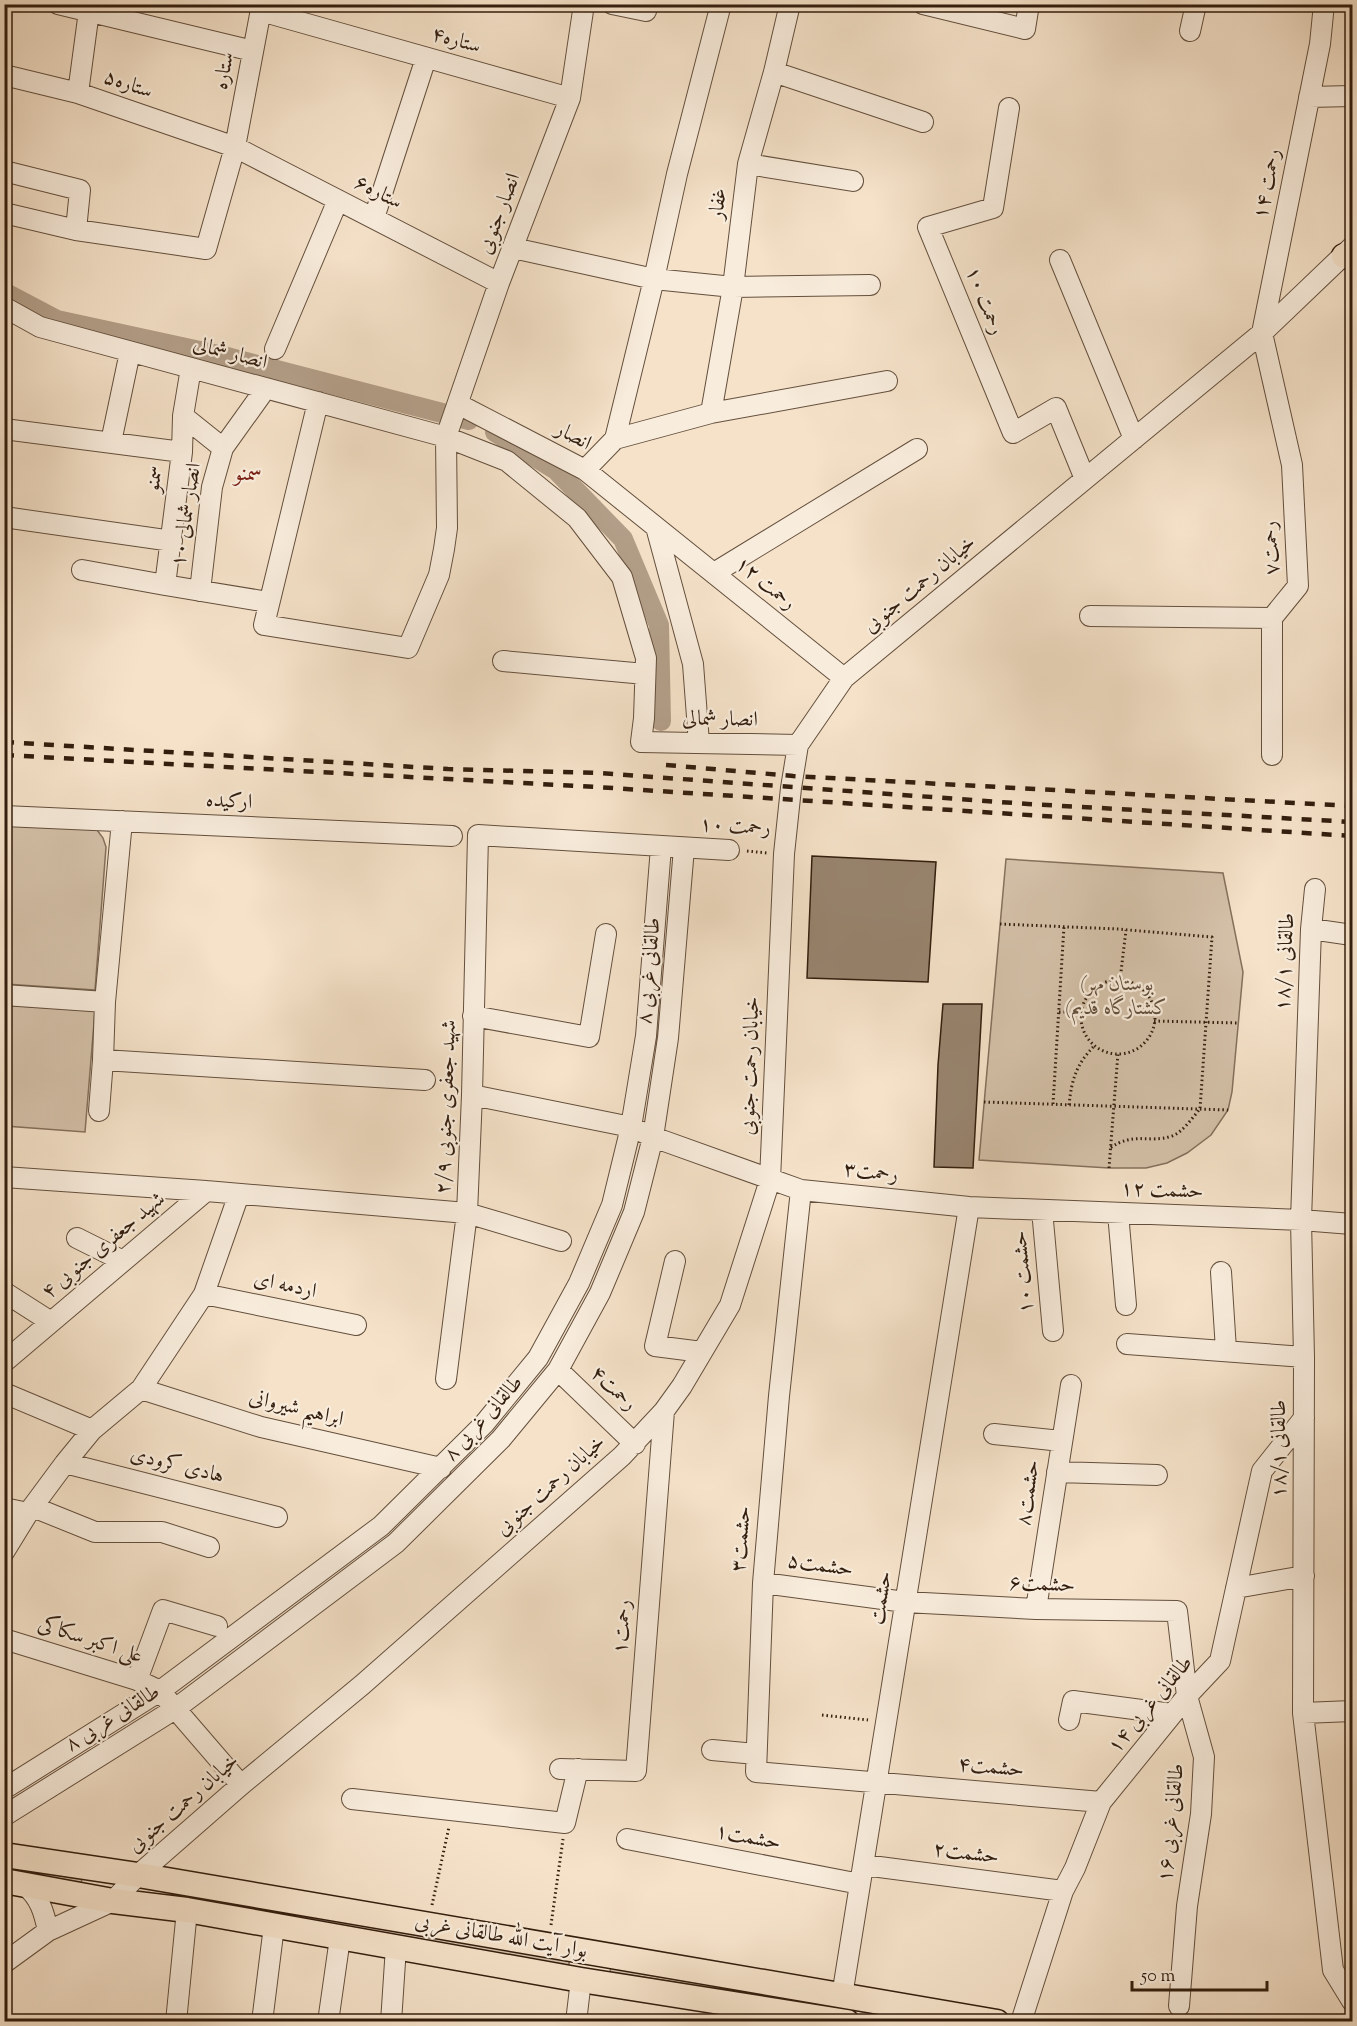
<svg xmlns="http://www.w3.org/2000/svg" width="1357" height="2026" viewBox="0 0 1357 2026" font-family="'Sorts Mill Goudy',Amiri,serif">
	<rect width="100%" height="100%" fill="#f5e2c9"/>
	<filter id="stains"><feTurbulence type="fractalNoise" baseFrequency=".00333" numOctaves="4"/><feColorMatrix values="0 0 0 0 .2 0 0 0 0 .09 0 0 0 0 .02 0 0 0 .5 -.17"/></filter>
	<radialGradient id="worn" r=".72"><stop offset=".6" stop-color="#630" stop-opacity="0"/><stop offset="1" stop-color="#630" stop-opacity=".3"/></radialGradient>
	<path fill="#d4c1a9" stroke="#84705c" stroke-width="1.5" d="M4,823L97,830L103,838L106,847L95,990L5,984Z
		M1006,859L1223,873L1243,972L1232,1092L1228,1110L1211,1135L1187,1153L1167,1163L1146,1168H1109L979,1160Z
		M4,1005L95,1011L85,1132L5,1126Z
		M4,1865L82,1877L81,1885L5,1873Z
		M178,1893L569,1959V1966L179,1901Z
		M611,1966L959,2021H922L610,1972Z"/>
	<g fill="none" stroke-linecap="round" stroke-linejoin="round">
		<path stroke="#b39f89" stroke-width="20" d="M4,292L57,320L223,356L469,420
			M495,432L556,470L623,539L659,625L661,721"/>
	</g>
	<path fill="#98846f" stroke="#331e0e" stroke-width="1.5" d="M812,856L936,862L928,982L807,978Z
		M943,1004H982L973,1168L934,1167L938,1065Z"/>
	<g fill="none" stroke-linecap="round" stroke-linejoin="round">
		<g stroke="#644f3d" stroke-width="22">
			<path id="minor" d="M58,4L253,51
				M612,4L646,11L648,4
				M923,4L1025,29L1029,4
				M261,11L570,98
				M1190,31L1196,4
				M774,72L923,122
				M4,75L78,93L235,147L499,283
				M78,93L89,11
				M1309,97L1352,96
				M1009,108L993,208L928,227L1013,433L1056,408L1085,479
				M748,164L853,181
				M4,171L80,190L76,230
				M4,213L76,230L206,249L235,147L262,4
				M374,218L426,58
				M513,248L654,279L677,174L721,4
				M1060,260L1134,439
				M4,307L40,327L446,437L507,461L577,518L622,577L646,658L644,718L641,742L798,745
				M275,349L338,200
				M318,402L264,625L408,648L439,575L444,549L447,528L446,437L499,283L570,98L584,4
				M458,404L585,470L844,678
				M711,413L733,287L748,164L774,72L790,4
				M183,416L191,368
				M4,429L182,452L165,585L268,602
				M615,439L654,279L733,287L870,285
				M111,442L130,352
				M182,452L183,416L223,448
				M585,470L615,439L711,413L887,381
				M4,517L172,541
				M656,527L693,664L699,743
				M82,570L165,585
				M714,573L917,449
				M200,591L212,487L223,448L266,388
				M1090,616L1272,618
				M503,661L645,674
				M1272,755V618L1298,586L1292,465L1262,333L1320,44L1324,4
				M4,816L452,836
				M1315,889L1311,929L1301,1220L1304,1357L1303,1713L1333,1970L1352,2001
				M1311,929L1352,935
				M4,995L105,1002L122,821
				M105,1002L103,1060L425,1080
				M473,1016L589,1037L606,934
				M472,1095L631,1127L653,1137L801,1190L969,1207L1301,1220L1352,1224
				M99,1111L103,1060
				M4,1177L206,1191L467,1213L561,1241
				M801,1190L779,1396L763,1583L756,1772L1101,1802
				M1042,1210L1053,1331
				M1118,1213L1126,1305
				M77,1238L123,1261
				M675,1261L655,1346L702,1352
				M1221,1272L1226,1350
				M4,1292L51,1322
				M204,1294L356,1325
				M1127,1344L1304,1357
				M4,1362L206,1191
				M558,1370L635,1444
				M446,1379L467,1213L472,1095L478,835L729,850
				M141,1389L261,1427L441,1468
				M4,1393L92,1430
				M994,1434L1061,1441
				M65,1463L277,1517
				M1057,1472L1157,1475
				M33,1507L95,1532H162L209,1547
				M4,1508L28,1513
				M4,1552L28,1513L65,1463L92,1430L141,1389L204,1294L239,1194
				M763,1583L905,1602L1036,1609L1177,1611L1187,1696L1204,1757L1201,1814L1187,1906L1179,2006
				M1236,1588L1304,1576
				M1036,1609L1071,1385
				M4,1639L137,1680L160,1691L241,1785
				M137,1680L163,1610L217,1626
				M1303,1713L1352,1711
				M1069,1720L1073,1701L1172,1714
				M712,1750L756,1754
				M560,1769L636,1771L664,1411
				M4,1789L160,1691L381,1526L484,1424L538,1358L579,1283L612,1205L631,1127L646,1036L661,847
				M352,1799L565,1823L578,1769
				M4,1816L175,1709L396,1543L501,1439L558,1370L600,1293L634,1212L653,1137L668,1038L684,848
				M627,1839L860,1884
				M864,1865L1063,1891
				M25,1885C40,1898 44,1912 48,1931
				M4,1963L48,1931L113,1901L138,1875L241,1785L362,1685L622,1456L664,1411L682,1386L730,1305L770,1180L784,854L791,788L798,745L844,678L1262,333L1352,247
				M842,1996L969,1207
				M176,2022L187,1910
				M262,2022L274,1926
				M328,2022L340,1938
				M391,2022L396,1947
				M576,2022L581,1980
				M1021,2022L1063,1891L1075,1868L1101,1802L1187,1696L1220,1661L1262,1471L1304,1418"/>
		</g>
		<g stroke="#331e0e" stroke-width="27">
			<path id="major" d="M1344,256L1352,254
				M4,1855L138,1875L997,2022
				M4,1881L113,1901L187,1910L581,1980L847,2022"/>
		</g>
		<path stroke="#331e0e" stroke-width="3" stroke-dasharray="1.5 3" stroke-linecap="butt" d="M747,851L767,853
			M1000,924L1117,929L1212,937L1200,1109C1192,1118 1183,1132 1172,1136C1148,1144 1135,1131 1110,1148
			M1120,980L1126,930
			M1081 1017a37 37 0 1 1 74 0a37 37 0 1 1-74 0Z
			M1059,1012H1081
			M1154,1021L1238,1023
			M984,1102L1228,1110
			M1053,1104L1064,926
			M1069,1105C1072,1078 1076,1065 1095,1045
			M1109,1168L1118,1053
			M822,1715L868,1720
			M432,1905L449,1827
			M551,1925L563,1839"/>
		<use href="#minor" stroke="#f8ecdc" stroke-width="20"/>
		<use href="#major" stroke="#f5e2c9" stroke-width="24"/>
		<path stroke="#331e0e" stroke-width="4.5" stroke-dasharray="10 10" stroke-linecap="butt" d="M4,742L448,769L598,773L1028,804L1352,822
			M4,755L596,787L1352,836
			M666,765L793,776L1352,806"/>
	</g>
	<g text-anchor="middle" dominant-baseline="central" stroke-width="4.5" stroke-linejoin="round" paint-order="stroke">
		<g font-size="21" fill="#331e0e" stroke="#f8ecdc">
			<text transform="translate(456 41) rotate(16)">ستاره۴</text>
			<text transform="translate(225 71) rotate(-79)">ستاره</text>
			<text transform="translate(128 85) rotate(19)">ستاره۵</text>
			<text transform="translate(1268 184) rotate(-79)">رحمت ۱۴</text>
			<text transform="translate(378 193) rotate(27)">ستاره۶</text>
			<text transform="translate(719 204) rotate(-83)">غفار</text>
			<text transform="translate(500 214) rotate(-69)">انصار جنوبی</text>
			<text transform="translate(984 301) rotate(68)">رحمت ۱۰</text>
			<text transform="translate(230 354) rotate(15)">انصار شمالی</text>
			<text transform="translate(573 437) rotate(28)">انصار</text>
			<text transform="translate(155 479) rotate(-83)">سمنو</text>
			<text transform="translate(187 515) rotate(-81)">انصار شمالی ۱۰</text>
			<text transform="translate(1272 548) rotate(-93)">رحمت۷</text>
			<text transform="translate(765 584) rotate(39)">رحمت ۱۲</text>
			<text transform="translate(920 585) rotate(-40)">خیابان رحمت جنوبی</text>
			<text transform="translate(720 720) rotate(1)">انصار شمالی</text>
			<text transform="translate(229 802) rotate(3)">ارکیده</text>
			<text transform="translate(735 827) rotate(3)">رحمت ۱۰</text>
			<text transform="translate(1286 962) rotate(-87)">طالقانی ۱۸/۱</text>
			<text transform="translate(650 971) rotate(-85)">طالقانی غربی ۸</text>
			<text transform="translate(751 1066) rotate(-88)">خیابان رحمت جنوبی</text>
			<text transform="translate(447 1107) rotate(-88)">شهید جعفری جنوبی ۲/۹</text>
			<text transform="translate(871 1173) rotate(6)">رحمت۳</text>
			<text transform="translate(1162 1191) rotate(2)">حشمت ۱۲</text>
			<text transform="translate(104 1246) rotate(-40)">شهید جعفری جنوبی ۴</text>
			<text transform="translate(1024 1272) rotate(-95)">حشمت ۱۰</text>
			<text transform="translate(285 1286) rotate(12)">اردمه ای</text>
			<text transform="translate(613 1389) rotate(43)">رحمت۴</text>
			<text transform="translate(296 1409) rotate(14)">ابراهیم شیروانی</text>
			<text transform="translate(484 1419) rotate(-48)">طالقانی غربی ۸</text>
			<text transform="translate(1280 1449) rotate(-90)">طالقانی ۱۸/۱</text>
			<text transform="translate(177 1466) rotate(14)">هادی کرودی</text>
			<text transform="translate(551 1486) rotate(-42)">خیابان رحمت جنوبی</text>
			<text transform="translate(1029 1493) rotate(-82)">حشمت۸</text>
			<text transform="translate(742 1539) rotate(-85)">حشمت۳</text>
			<text transform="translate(820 1566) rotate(8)">حشمت۵</text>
			<text transform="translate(1042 1585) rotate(2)">حشمت۶</text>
			<text transform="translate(882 1598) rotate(-81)">حشمت</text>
			<text transform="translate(623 1627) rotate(-86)">رحمت۱</text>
			<text transform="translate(90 1641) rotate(18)">علی اکبر سکاکی</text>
			<text transform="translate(1151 1705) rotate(-50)">طالقانی غربی ۱۴</text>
			<text transform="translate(113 1719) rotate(-32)">طالقانی غربی ۸</text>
			<text transform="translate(991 1768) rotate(5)">حشمت۴</text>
			<text transform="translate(184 1804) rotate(-41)">خیابان رحمت جنوبی</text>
			<text transform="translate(1172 1823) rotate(-84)">طالقانی غربی ۱۶</text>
			<text transform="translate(748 1838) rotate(11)">حشمت۱</text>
			<text transform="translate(966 1854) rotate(7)">حشمت۲</text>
			<text transform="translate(501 1937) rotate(10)">بوار آیت الله طالقانی غربی</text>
		</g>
		<g font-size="21" font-style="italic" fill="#634f3c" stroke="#f8ecdc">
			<text x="1117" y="985">(بوستان مهر<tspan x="1117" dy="24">(کشتارگاه قدیم</tspan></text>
		</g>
		<g font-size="22" fill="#7a1f14" stroke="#f8ecdc">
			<text x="248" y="475">سمنو</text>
		</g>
	</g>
	<rect width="1357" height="2026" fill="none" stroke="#f5e2c9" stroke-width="24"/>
	<rect x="6" y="6" width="1345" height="2014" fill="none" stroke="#331e0e" stroke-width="3"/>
	<rect x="12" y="12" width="1333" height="2002" fill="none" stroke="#331e0e" stroke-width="1.5"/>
	<path d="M1132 1981v9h135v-9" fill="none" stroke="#331e0e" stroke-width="3"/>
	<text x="1141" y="1981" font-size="18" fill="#331e0e" stroke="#f8ecdc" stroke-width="4.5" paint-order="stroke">50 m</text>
	<rect width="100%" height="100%" filter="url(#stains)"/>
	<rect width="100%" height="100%" fill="url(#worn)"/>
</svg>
